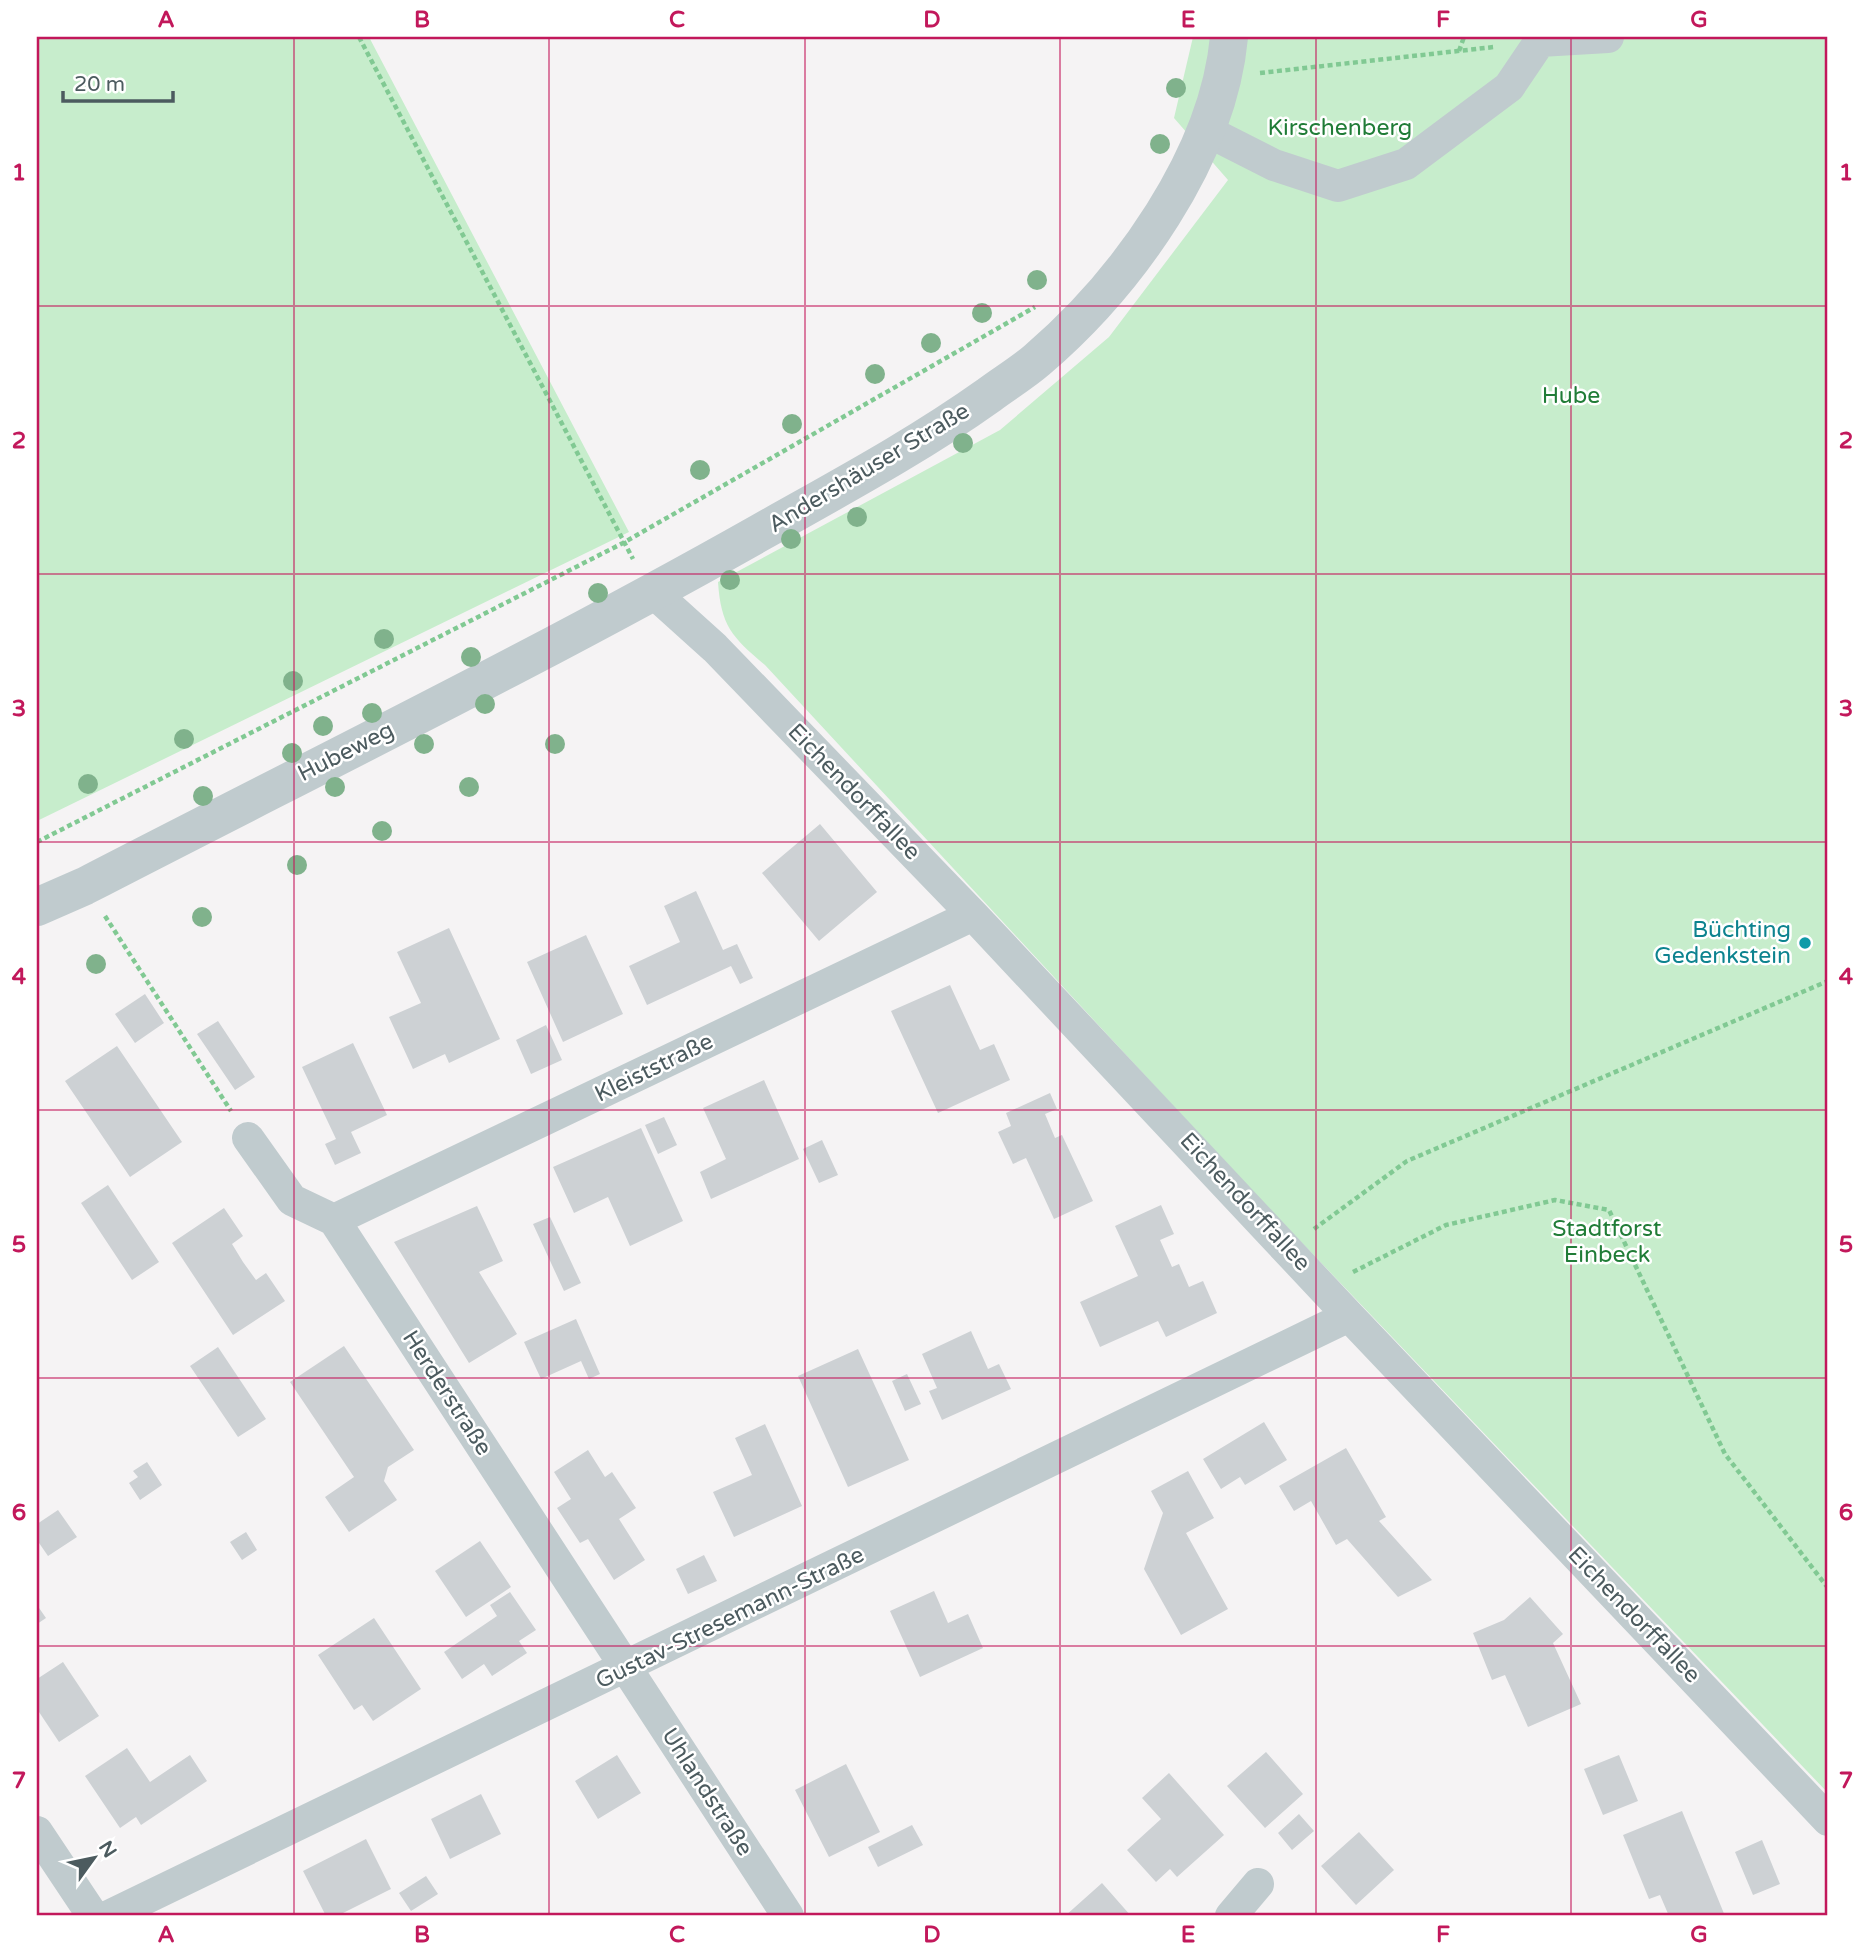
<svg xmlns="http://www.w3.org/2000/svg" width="1865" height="1953" viewBox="0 0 1865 1953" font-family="'Varela Round',sans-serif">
	<rect width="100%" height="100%" fill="#f5f3f4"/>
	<path fill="#c7edcc" d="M37,37H369L629,532L37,821Z
		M1193,37H1828V1793L1240,1178L765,665C732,637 721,626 718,582L1000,430L1109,337L1228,180L1174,118Z"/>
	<path fill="#cdd1d4" d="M820,824L877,892L819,941L762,873Z
		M696,891L723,950L737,944L753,978L740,984L731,966L647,1005L629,966L680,942L664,906Z
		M449,928L500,1039L449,1063L445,1054L413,1069L389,1017L421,1003L397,952Z
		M586,935L623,1014L563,1042L527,962Z
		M950,985L980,1050L994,1044L1010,1080L938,1113L891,1011Z
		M145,994L164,1023L135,1043L115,1014Z
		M218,1021L255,1077L235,1090L197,1034Z
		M546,1025L562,1060L531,1074L516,1040Z
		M353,1043L387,1115L351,1132L361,1153L335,1165L325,1144L336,1139L302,1067Z
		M117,1046L182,1142L130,1177L65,1081Z
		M764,1080L799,1159L711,1199L700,1172L726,1159L703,1108Z
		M1050,1093L1057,1109L1045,1114L1055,1138L1062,1135L1093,1201L1054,1219L1026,1158L1013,1164L998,1132L1011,1126L1006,1113Z
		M664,1117L677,1145L658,1154L645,1125Z
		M641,1128L683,1221L630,1246L608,1197L574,1213L553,1167Z
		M822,1140L838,1175L819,1183L803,1149Z
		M108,1185L159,1262L132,1280L81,1203Z
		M1161,1205L1174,1234L1160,1240L1172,1267L1179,1264L1189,1287L1203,1281L1217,1313L1166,1337L1158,1321L1100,1347L1080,1302L1138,1276L1115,1226Z
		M477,1206L503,1261L479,1272L517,1334L469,1363L394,1242Z
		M224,1208L243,1236L232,1244L243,1262L256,1280L266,1273L285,1301L233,1335L172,1243Z
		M550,1217L581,1283L564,1291L533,1224Z
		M576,1319L600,1374L589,1379L581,1361L541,1379L524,1342Z
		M971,1331L988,1369L999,1364L1011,1389L942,1420L929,1391L937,1388L922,1354Z
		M344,1346L414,1450L388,1467L384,1481L397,1500L349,1532L325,1497L354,1477L290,1382Z
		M218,1347L266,1419L238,1437L190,1366Z
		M858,1349L909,1460L848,1487L798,1376Z
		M907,1374L921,1404L905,1411L892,1381Z
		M1264,1422L1287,1460L1245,1485L1240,1477L1221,1489L1203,1459Z
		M765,1424L802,1506L734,1537L713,1492L752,1475L735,1438Z
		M1346,1448L1386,1517L1379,1521L1432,1580L1398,1597L1347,1539L1336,1545L1311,1501L1294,1511L1279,1486Z
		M588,1450L605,1477L612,1472L636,1508L619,1519L645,1560L614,1580L588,1539L580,1543L557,1508L571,1499L554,1472Z
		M147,1462L162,1485L140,1500L129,1483L138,1477L133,1471Z
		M1188,1471L1214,1518L1186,1533L1228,1609L1181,1635L1144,1569L1163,1513L1151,1491Z
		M58,1510L77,1537L48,1556L37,1540V1524Z
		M246,1532L257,1550L242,1560L230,1542Z
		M480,1541L511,1587L466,1617L435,1571Z
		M704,1555L717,1581L688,1594L676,1569Z
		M934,1591L948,1623L968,1614L983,1648L920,1677L890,1611Z
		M510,1592L536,1630L519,1641L527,1653L492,1676L484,1664L462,1679L444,1652L497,1616L490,1605Z
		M1530,1597L1563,1634L1553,1643L1581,1704L1528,1727L1505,1675L1492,1680L1473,1633L1504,1620Z
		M37,1605L46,1618L37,1624Z
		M374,1618L421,1689L373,1721L362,1705L354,1710L318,1655Z
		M63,1662L99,1716L59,1742L37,1709V1679Z
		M127,1748L150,1782L190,1755L207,1781L141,1825L136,1817L120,1828L85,1776Z
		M1266,1752L1303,1794L1265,1828L1227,1786Z
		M617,1755L641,1793L598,1819L575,1781Z
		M1619,1755L1638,1801L1603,1815L1584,1769Z
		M846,1764L880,1832L829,1857L795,1790Z
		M1169,1773L1224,1835L1177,1877L1170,1869L1156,1882L1127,1850L1161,1819L1142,1798Z
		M481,1794L501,1834L450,1859L431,1819Z
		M1682,1811L1725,1916H1669L1660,1895L1649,1899L1623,1835Z
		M1299,1814L1314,1831L1292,1850L1278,1833Z
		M912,1825L923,1845L878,1867L868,1847Z
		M1359,1832L1394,1870L1356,1905L1321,1866Z
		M366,1839L391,1889L337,1916H326L303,1871Z
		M1762,1840L1780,1884L1753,1895L1735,1852Z
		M426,1876L438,1894L411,1911L399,1893Z
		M1102,1883L1131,1916H1065Z"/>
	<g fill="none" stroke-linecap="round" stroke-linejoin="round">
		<path stroke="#81c993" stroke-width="4.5" stroke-dasharray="5 3.5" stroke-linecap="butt" d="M359,37L633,559
			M1459,51L1464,37
			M1260,73L1494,47
			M37,842L623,543L1035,307
			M105,916L231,1111
			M1314,1229L1407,1161L1828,981
			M1353,1272L1446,1225L1555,1200L1609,1210L1725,1454L1828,1588"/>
		<path stroke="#c0cbce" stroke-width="32" d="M1207,131L1274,165L1338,186L1406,164L1509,87L1540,41L1608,37
			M654,593L715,648L973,915L1349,1316L1828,1820
			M248,1138L292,1200L334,1220L788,1916
			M334,1220L973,915
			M37,1832L93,1916
			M109,1916L1349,1316
			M1231,1916L1258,1884"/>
		<path stroke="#c0cbce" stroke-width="38" d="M37,907L85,886C311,769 540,657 761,532C839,488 916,447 989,395C1005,383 1022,373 1037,360C1127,283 1218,157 1229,37"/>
	</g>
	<g fill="#80b28c">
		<circle cx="1176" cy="88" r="10"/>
		<circle cx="1160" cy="144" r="10"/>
		<circle cx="1037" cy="280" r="10"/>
		<circle cx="982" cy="313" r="10"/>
		<circle cx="931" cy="343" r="10"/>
		<circle cx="875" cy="374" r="10"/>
		<circle cx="792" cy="424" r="10"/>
		<circle cx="963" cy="443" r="10"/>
		<circle cx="700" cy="470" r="10"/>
		<circle cx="857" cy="517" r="10"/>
		<circle cx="791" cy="539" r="10"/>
		<circle cx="730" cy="580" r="10"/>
		<circle cx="598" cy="593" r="10"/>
		<circle cx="384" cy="639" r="10"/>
		<circle cx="471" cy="657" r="10"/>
		<circle cx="293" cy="681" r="10"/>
		<circle cx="485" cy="704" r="10"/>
		<circle cx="372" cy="713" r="10"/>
		<circle cx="323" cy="726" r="10"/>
		<circle cx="184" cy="739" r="10"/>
		<circle cx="424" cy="744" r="10"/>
		<circle cx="555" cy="744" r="10"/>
		<circle cx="292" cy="753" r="10"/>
		<circle cx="88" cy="784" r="10"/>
		<circle cx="335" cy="787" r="10"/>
		<circle cx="469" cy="787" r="10"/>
		<circle cx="203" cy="796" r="10"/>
		<circle cx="382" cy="831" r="10"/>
		<circle cx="297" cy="865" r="10"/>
		<circle cx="202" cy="917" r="10"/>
		<circle cx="96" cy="964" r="10"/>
	</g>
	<path fill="none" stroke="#c2185b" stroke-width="2" stroke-opacity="0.55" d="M294,37V1916M549,37V1916M805,37V1916M1060,37V1916M1316,37V1916M1571,37V1916M37,306H1828M37,574H1828M37,842H1828M37,1110H1828M37,1378H1828M37,1646H1828"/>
	<circle fill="#0f9aa8" stroke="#fff" stroke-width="2.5" cx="1805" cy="943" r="7"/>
	<g text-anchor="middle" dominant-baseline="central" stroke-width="5" stroke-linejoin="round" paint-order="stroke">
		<g font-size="23" fill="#207c37" stroke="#fff">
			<text x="1340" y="128">Kirschenberg</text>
			<text x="1571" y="396">Hube</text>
			<text x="1607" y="1229">Stadtforst<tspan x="1607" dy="26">Einbeck</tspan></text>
		</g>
		<g font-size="23" fill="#4c5b5f" stroke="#fff">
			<text transform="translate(869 468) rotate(-31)">Andershäuser Straße</text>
			<text transform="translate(346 752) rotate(-27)">Hubeweg</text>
			<text transform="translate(854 792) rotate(46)">Eichendorffallee</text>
			<text transform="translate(654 1068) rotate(-26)">Kleiststraße</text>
			<text transform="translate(1245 1202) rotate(47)">Eichendorffallee</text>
			<text transform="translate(447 1393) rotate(57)">Herderstraße</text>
			<text transform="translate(1634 1615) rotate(46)">Eichendorffallee</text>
			<text transform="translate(730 1618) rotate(-26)">Gustav-Stresemann-Straße</text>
			<text transform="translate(707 1792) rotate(57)">Uhlandstraße</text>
		</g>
		<g font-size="23" fill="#0d838f" stroke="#fff" text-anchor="end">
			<text x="1791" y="930">Büchting<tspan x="1791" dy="26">Gedenkstein</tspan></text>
		</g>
	</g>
	<rect width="1865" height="1953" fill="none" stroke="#ffffff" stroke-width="77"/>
	<g transform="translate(94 1858) rotate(57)" stroke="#ffffff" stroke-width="5" paint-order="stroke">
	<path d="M0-5L12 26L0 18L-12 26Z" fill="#4c5b5f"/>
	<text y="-10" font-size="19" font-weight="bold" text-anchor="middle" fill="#4c5b5f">N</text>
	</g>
	<path d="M63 91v10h110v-10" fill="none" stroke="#4c5b5f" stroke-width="3.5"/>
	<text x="74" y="91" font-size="21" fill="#4c5b5f" stroke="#ffffff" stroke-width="5" paint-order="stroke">20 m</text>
	<rect x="38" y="38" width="1788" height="1876" fill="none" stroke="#c2185b" stroke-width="2.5"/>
	<g font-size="23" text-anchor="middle" font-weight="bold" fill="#c2185b">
		<text x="166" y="27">A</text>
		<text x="422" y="27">B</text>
		<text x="677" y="27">C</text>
		<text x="932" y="27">D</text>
		<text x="1188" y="27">E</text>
		<text x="1443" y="27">F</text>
		<text x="1699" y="27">G</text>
		<text x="19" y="180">1</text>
		<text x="1846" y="180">1</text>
		<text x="19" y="448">2</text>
		<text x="1846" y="448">2</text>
		<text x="19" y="716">3</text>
		<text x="1846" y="716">3</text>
		<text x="19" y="984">4</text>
		<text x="1846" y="984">4</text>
		<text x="19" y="1252">5</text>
		<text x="1846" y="1252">5</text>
		<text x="19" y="1520">6</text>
		<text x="1846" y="1520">6</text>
		<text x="19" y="1788">7</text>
		<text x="1846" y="1788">7</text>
		<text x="166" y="1942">A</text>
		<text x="422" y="1942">B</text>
		<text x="677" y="1942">C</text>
		<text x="932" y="1942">D</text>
		<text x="1188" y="1942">E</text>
		<text x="1443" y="1942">F</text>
		<text x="1699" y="1942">G</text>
	</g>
</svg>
